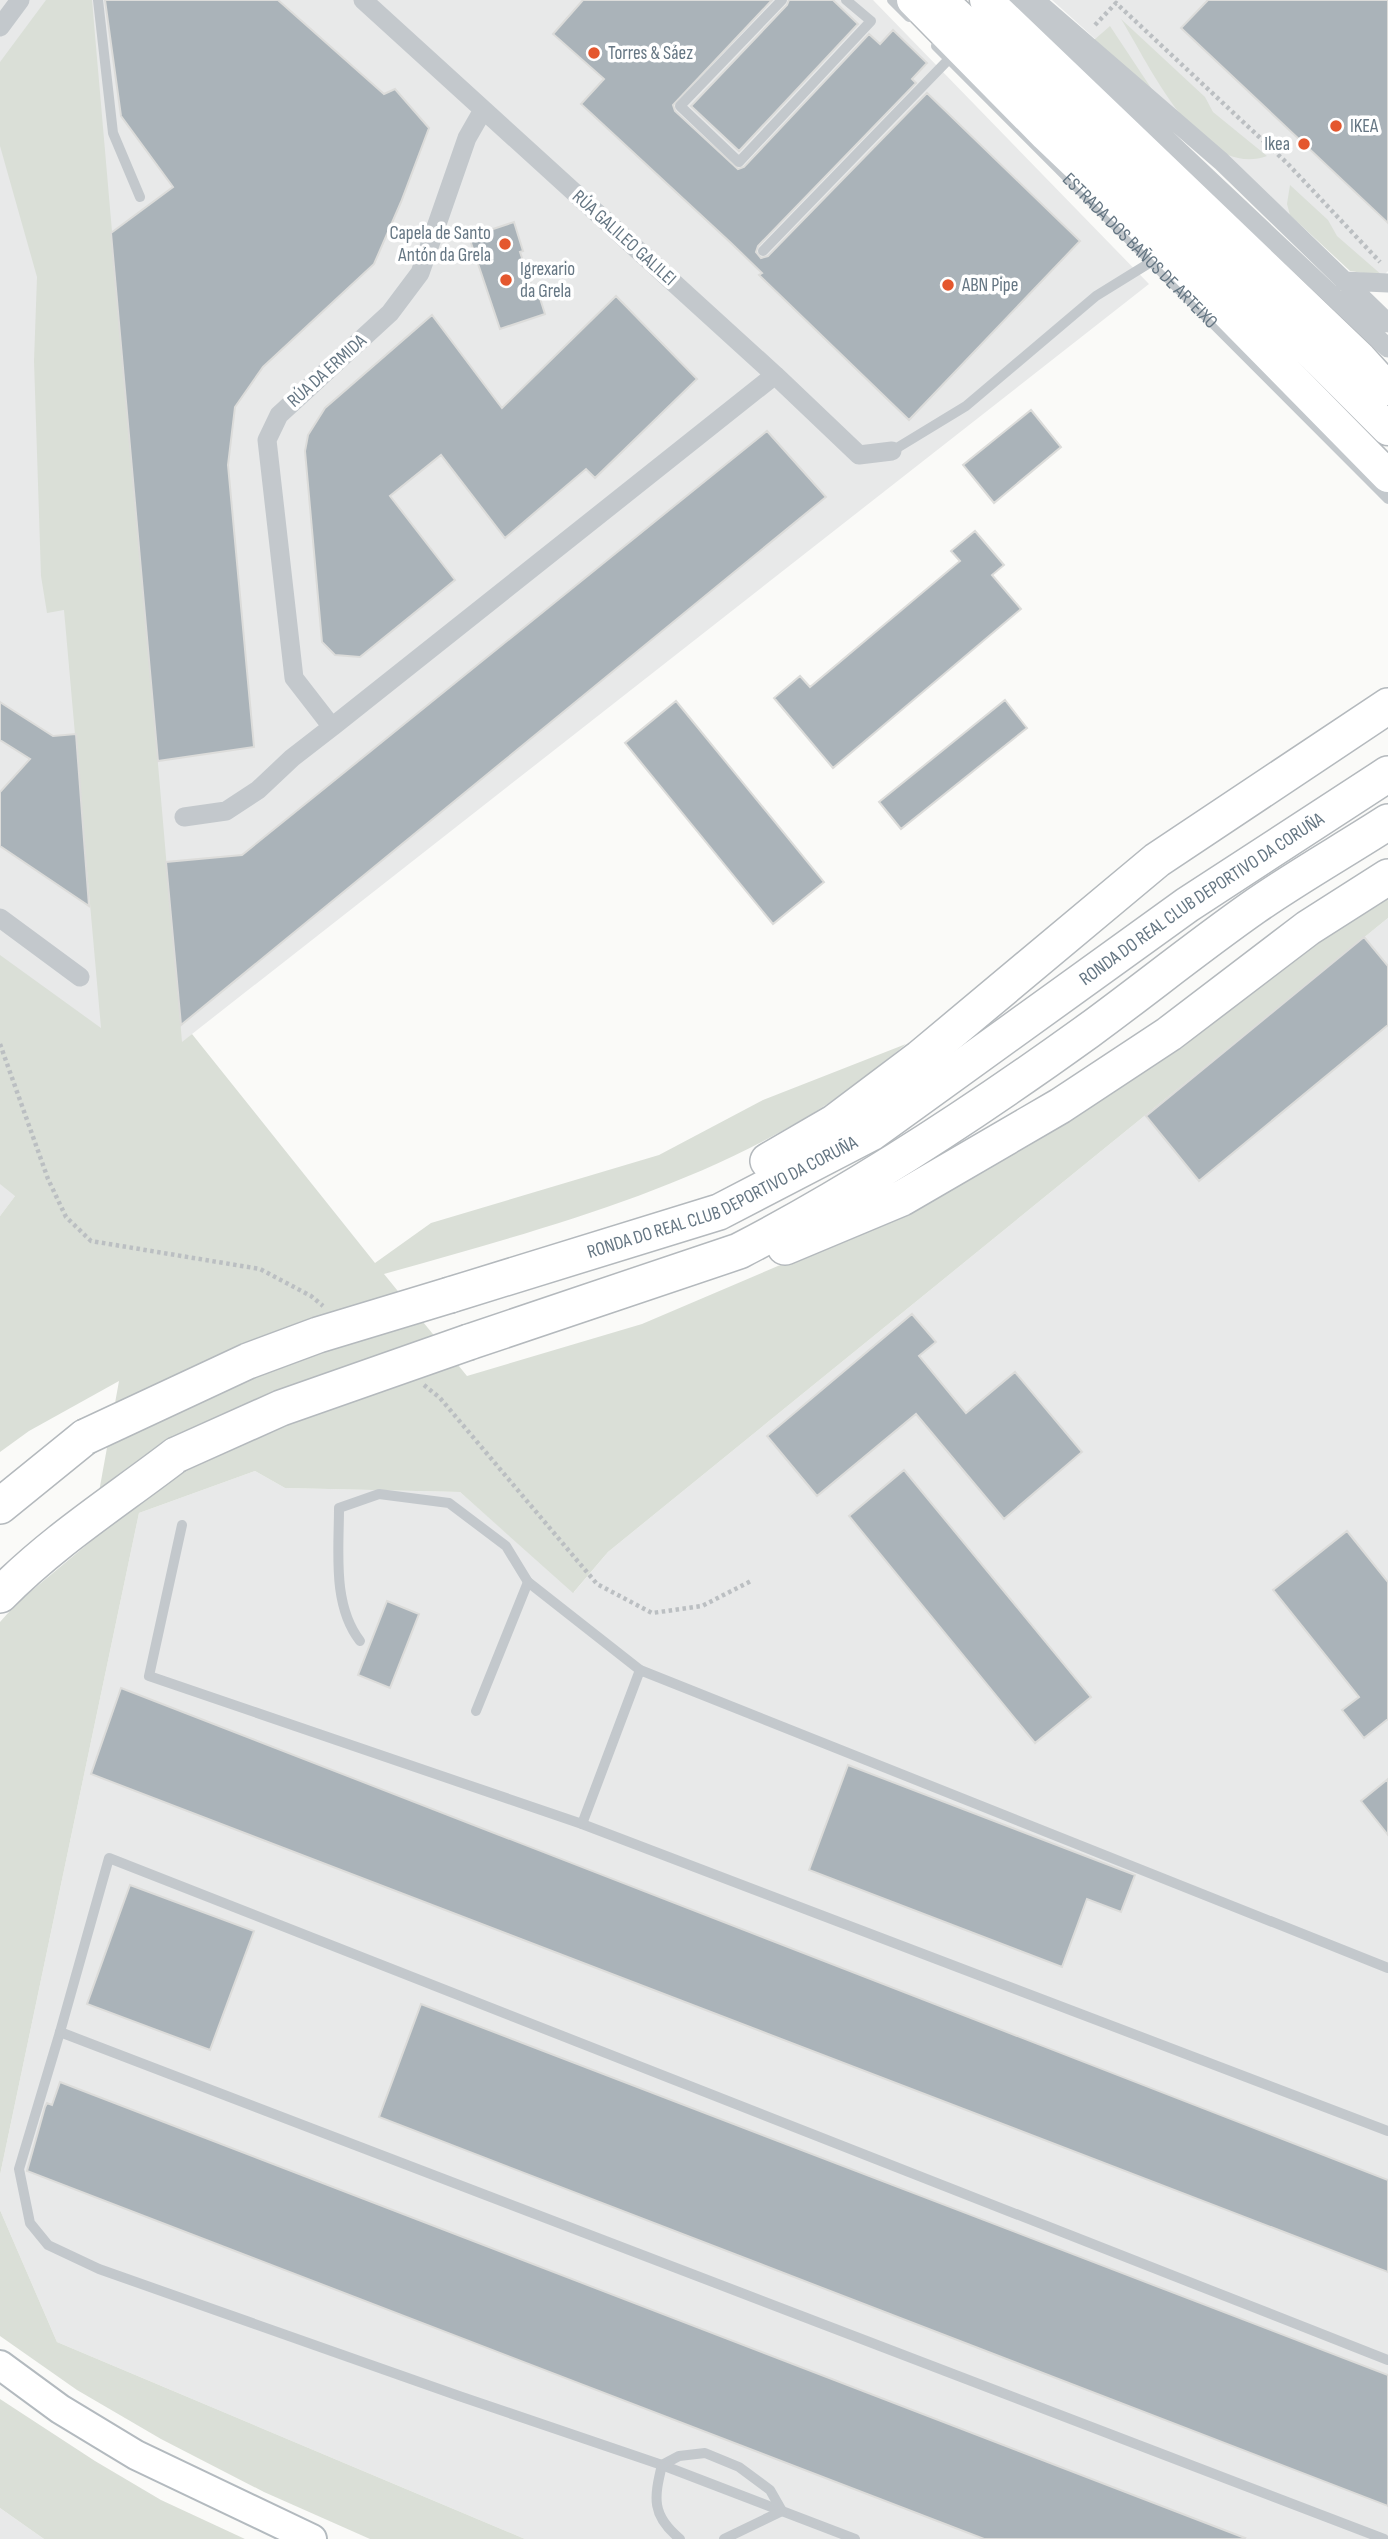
<svg xmlns="http://www.w3.org/2000/svg" width="1388" height="2539" viewBox="0 0 1388 2539" font-family="'Sofia Sans Condensed',sans-serif">
	<rect width="100%" height="100%" fill="#fafaf8"/>
	<path fill="#e8e9e9" d="M0,0H873L1149,284L192,1034L15,1196L0,1216Z
		M1052,0H1388V271L1383,276L1297,221Z
		M1388,918V2539H525L57,2342L0,2210V2175L139,1513L255,1471L285,1488L460,1492L574,1592L608,1552Z
		M0,2508L44,2539H0Z"/>
	<path fill="#dadfd7" d="M46,0H92L182,1042L192,1034L375,1263L431,1223L659,1155L763,1100L906,1044C872,1072 837,1100 798,1122C671,1196 525,1234 384,1274L467,1376L642,1324L895,1216L1011,1155L1110,1093L1268,977L1347,922L1388,897V918L608,1552L573,1593L460,1492L285,1488L255,1471L139,1513L0,2175V1622L17,1603L90,1542L119,1381L29,1431L0,1452V1216L15,1196L0,1184V955L101,1028L64,610L47,613L41,576L34,361L37,277L0,146V62Z
		M1121,19L1205,97L1213,112L1267,156C1201,180 1149,64 1121,19Z
		M1110,26L1157,97L1094,40Z
		M1290,185L1328,220L1337,236L1383,276L1350,271L1290,215L1287,204Z
		M0,2210L57,2342L525,2539H370L264,2492L161,2439L77,2390L0,2336Z
		M0,2399L95,2461L161,2500L245,2539H44L0,2508Z"/>
	<path fill="#aab3b9" stroke="#dcdcda" stroke-width="2" d="M105,0H278L384,94L395,89L429,128L401,202L374,264L263,367L235,407L228,465L254,747L158,761L111,233L173,187L121,116Z
		M583,0H772L673,105L675,111L738,169L744,167L869,34L880,44L893,30L927,63L912,79L916,83L758,246L756,252L761,258L768,256L927,93L1080,241L909,420L759,275L762,273L731,243L581,104L604,79L553,34Z
		M789,0H833L858,24L739,151L691,106L787,5Z
		M1208,0H1388V223L1181,28Z
		M514,222L523,251L520,252L533,290L537,289L545,314L500,329L469,237Z
		M616,296L697,379L595,478L586,469L505,538L441,455L390,496L455,580L360,657L335,655L322,642L305,451L308,435L325,408L432,315L502,408Z
		M1031,410L1061,447L994,503L963,465Z
		M767,431L826,497L181,1025L166,862L242,855Z
		M975,531L1004,565L992,575L1021,609L833,768L774,698L800,676L810,687L960,561L951,551Z
		M1005,700L1027,728L901,829L879,802Z
		M676,701L824,882L773,924L625,743Z
		M0,702L53,736L76,734L89,906L0,846V792L30,759L0,740Z
		M1364,937L1388,966V1025L1199,1181L1146,1116Z
		M912,1314L936,1342L919,1356L966,1413L1015,1372L1082,1452L1004,1519L916,1414L817,1496L767,1436Z
		M904,1470L1091,1697L1035,1743L849,1516Z
		M1347,1531L1388,1582V1719L1364,1738L1342,1710L1359,1697L1273,1590Z
		M387,1601L419,1614L390,1688L358,1675Z
		M121,1688L1388,2180V2272L91,1774Z
		M848,1765L1135,1875L1121,1912L1087,1899L1062,1967L809,1870Z
		M1388,1779V1835L1361,1801Z
		M130,1885L254,1931L210,2050L87,2004Z
		M421,2004L1388,2375V2506L379,2117Z
		M60,2082L1245,2538L1244,2539H984L27,2171L45,2107L47,2103L52,2105Z"/>
	<g fill="none" stroke-linecap="round" stroke-linejoin="round">
		<g stroke="#b3babf" stroke-width="32">
			<path id="secondary" d="M0,2365L60,2409L136,2455L312,2539"/>
		</g>
		<g stroke="#b5babe" stroke-width="35">
			<path id="primary" d="M913,0L1046,135L1156,240L1388,476
				M941,0L1262,303L1388,429
				M986,0L1359,357L1388,389"/>
		</g>
		<g stroke="#b4b9bd" stroke-width="38">
			<g id="highway">
				<path d="M768,1161L835,1122L920,1058L1157,860L1388,706"/>
				<path d="M785,1247L902,1198L1060,1106L1169,1034L1308,928L1388,877"/>
				<path id="s2" d="M450,1295L719,1212L871,1133L1187,905L1388,774"/>
				<path d="M469,1342L739,1251C861,1188 977,1111 1088,1031C1144,990 1197,947 1254,907C1297,877 1343,851 1388,822"/>
				<path d="M0,1506L85,1437"/>
				<path d="M0,1595C53,1541 116,1501 176,1455"/>
			</g>
		</g>
		<path stroke="#bbbfc2" stroke-width="4.5" stroke-dasharray="3.5 3.5" stroke-linecap="butt" d="M1095,25L1116,3L1287,163L1380,262
			M0,1044L48,1179L66,1217L91,1241L260,1269L311,1296L323,1306
			M424,1385L440,1398L597,1584L652,1613L702,1606L751,1581"/>
		<g stroke="#c3c8cc" stroke-width="10">
			<path d="M98,0L113,133L140,197"/>
			<path d="M782,0L680,106L739,162L871,21L846,0"/>
			<path d="M892,0L909,17"/>
			<path id="s1" d="M936,46L1388,499"/>
			<path d="M763,251L949,59"/>
			<path d="M892,451L966,406L1096,296L1151,262"/>
			<path d="M182,1525L149,1676L582,1824L1388,2131"/>
			<path d="M360,1641C332,1605 339,1551 339,1508L379,1494L449,1503L506,1546L528,1582L640,1670L1388,1968"/>
			<path d="M476,1711L528,1582"/>
			<path d="M582,1824L640,1670"/>
			<path d="M60,2032L19,2169L30,2223L48,2245L99,2269L459,2396L662,2465L855,2539"/>
			<path d="M680,2539C651,2515 654,2498 662,2465L679,2456L705,2453L739,2467L770,2490L782,2511L724,2539"/>
			<path d="M1384,2539L60,2032L109,1858L1388,2360"/>
		</g>
		<path stroke="#c3c8cc" stroke-width="19" d="M363,0L775,375L859,455L892,451
			M1012,0L1124,99L1388,348
			M1035,0L1221,161L1388,323
			M0,27L20,0
			M483,110L467,138L420,273L390,313L279,415L267,440L294,678L332,727L775,375
			M1344,281L1388,283
			M184,817L226,811L258,790L292,758L332,727
			M0,918L80,977"/>
		<use href="#secondary" stroke="#fff" stroke-width="28"/>
		<use href="#primary" stroke="#fff" stroke-width="32"/>
		<use href="#highway" stroke="#fff" stroke-width="35"/>
		<g stroke="#b4b9bd" stroke-width="38" stroke-linecap="butt">
			<path id="highway-bridge" d="M85,1437L248,1361L318,1335L450,1295
				M176,1455L281,1408L469,1342"/>
		</g>
		<use href="#highway-bridge" stroke="#fff" stroke-width="35"/>
	</g>
	<g fill="#e4572e" stroke="#fff" stroke-width="2.5">
		<circle cx="594" cy="53" r="7"/>
		<circle cx="1336" cy="126" r="7"/>
		<circle cx="1304" cy="144" r="7"/>
		<circle cx="505" cy="244" r="7"/>
		<circle cx="506" cy="280" r="7"/>
		<circle cx="948" cy="285" r="7"/>
	</g>
	<g text-anchor="middle" dominant-baseline="central" stroke-width="7" stroke-linejoin="round" paint-order="stroke">
		<g font-size="19" fill="#657683" stroke="#fff" text-anchor="start">
			<text x="608" y="53">Torres &amp; Sáez</text>
			<text x="1350" y="126">IKEA</text>
			<text x="1290" y="144" text-anchor="end">Ikea</text>
			<text x="491" y="233" text-anchor="end">Capela de Santo<tspan x="491" dy="22">Antón da Grela</tspan></text>
			<text x="520" y="269">Igrexario<tspan x="520" dy="22">da Grela</tspan></text>
			<text x="962" y="285">ABN Pipe</text>
		</g>
		<g font-size="19" fill="#657683" stroke="#fff">
			<text transform="translate(624 238) rotate(42)">RÚA GALILEO GALILEI</text>
			<text stroke="none"><textPath href="#s1" startOffset="289">ESTRADA DOS BAÑOS DE ARTEIXO</textPath></text>
			<text transform="translate(327 371) rotate(-42)">RÚA DA ERMIDA</text>
			<text stroke="none"><textPath href="#s2" startOffset="858">RONDA DO REAL CLUB DEPORTIVO DA CORUÑA</textPath></text>
			<text stroke="none"><textPath href="#s2" startOffset="290">RONDA DO REAL CLUB DEPORTIVO DA CORUÑA</textPath></text>
		</g>
	</g>
</svg>
